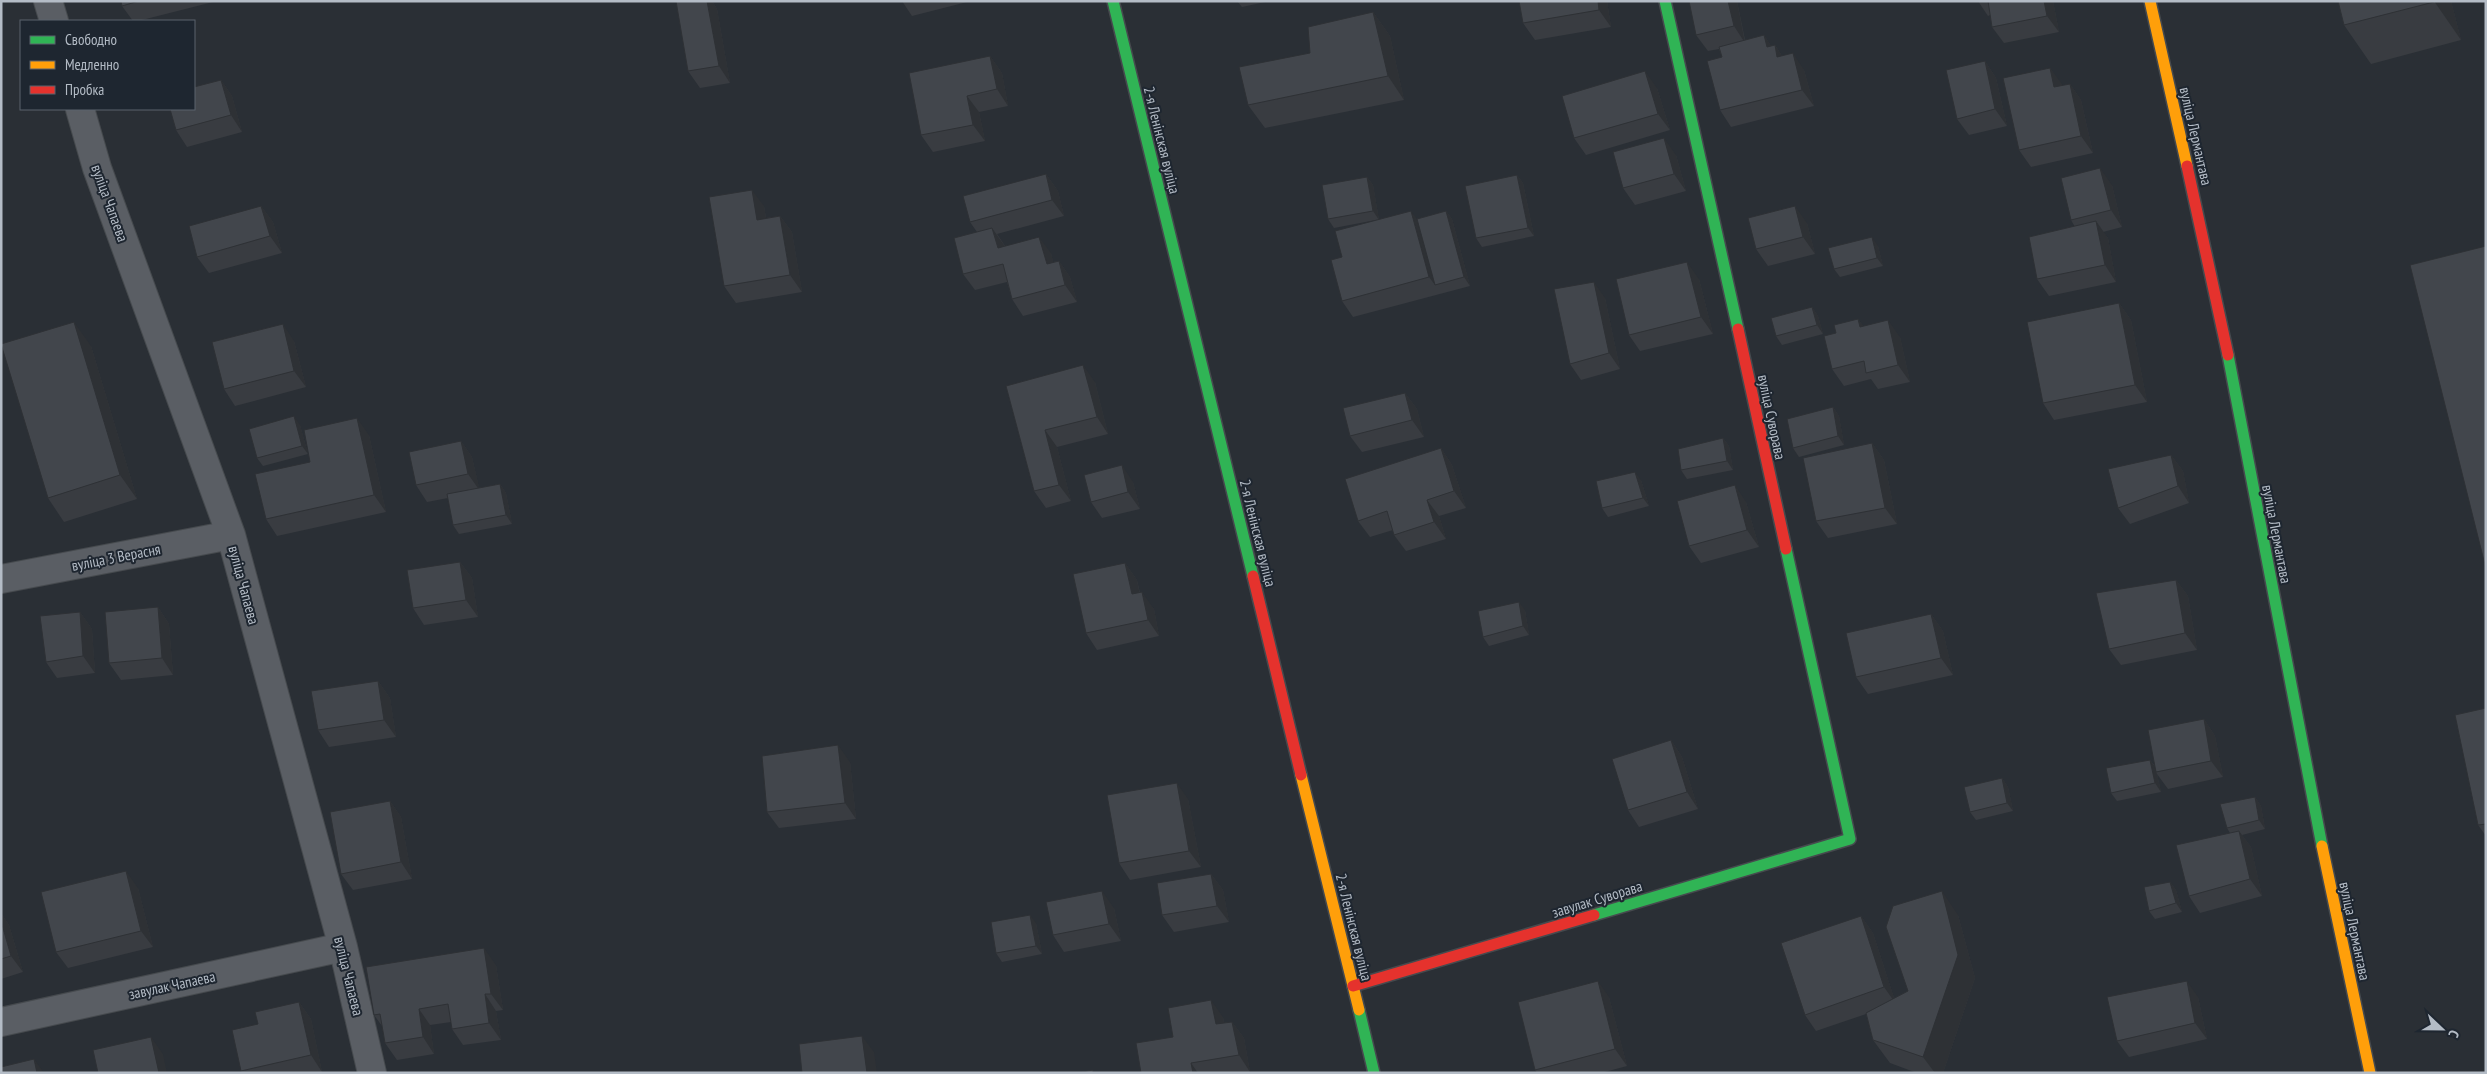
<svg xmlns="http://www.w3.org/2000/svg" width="2487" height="1074" viewBox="0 0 2487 1074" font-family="'PT Sans Narrow',sans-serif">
	<rect width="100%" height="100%" fill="#2a2f35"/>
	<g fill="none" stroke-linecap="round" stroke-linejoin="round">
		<g stroke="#464a4e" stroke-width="30">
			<path id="street" d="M48,1L54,21
				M80,109L97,168L231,535L343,947L372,1073
				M1,579L231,535
				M1,1022L343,947"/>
		</g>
		<g stroke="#464a4e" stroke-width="14">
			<path id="fast" d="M1113,1L1253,576
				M1665,1L1738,329
				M2228,355L2322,846
				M1594,915L1850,839L1786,549
				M1359,1010L1374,1073"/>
		</g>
		<g stroke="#464a4e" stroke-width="14">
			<path id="slow" d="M2150,1L2187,166
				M1301,775L1359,1010
				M2322,846L2370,1073"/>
		</g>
		<g stroke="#464a4e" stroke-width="14">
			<path id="jam" d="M2187,166L2228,355
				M1738,329L1786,549
				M1253,576L1301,775
				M1353,986L1594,915"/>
		</g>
		<use href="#street" stroke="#5a5e64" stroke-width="28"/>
		<use href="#fast" stroke="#30b455" stroke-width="11"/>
		<use href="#slow" stroke="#ff9f0a" stroke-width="11"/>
		<use href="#jam" stroke="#e5322d" stroke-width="11"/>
	</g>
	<path fill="#393c41" d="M121,1H217L138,21H133L122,6Z
		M676,1H712L717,9L730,83L700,88L688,71Z
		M902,1H971L912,16Z
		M1237,1H1270L1242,7Z
		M1519,1H1607L1611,27L1535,40L1523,23Z
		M1737,1L1745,40L1764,35L1771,46L1775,45L1782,56L1804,70L1814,106L1731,127L1720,110L1722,57L1719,49L1708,51L1696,35Z
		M1978,1H2053L2059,32L2004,43L1992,27L1990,15L1988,16Z
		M2338,1H2451L2461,40L2371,64L2344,25Z
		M1373,12L1390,36L1404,100L1265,128L1248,105L1310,53Z
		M990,56L1002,73L1008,106L979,112L985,141L933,152L921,135Z
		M1985,61L1996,78L2007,126L1969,135L1957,119Z
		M2050,68L2062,86L2070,84L2081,100L2093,153L2031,167L2019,150Z
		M221,80L232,96L242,132L187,147L176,130Z
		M1657,88L1670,130L1586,155L1574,138Z
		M1676,155L1686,191L1635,205L1623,188Z
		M1046,174L1058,191L1064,216L997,234L1005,246L1051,253L1053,262L1059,261L1070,277L1077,302L1023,316L1012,299L1007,282L975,290L963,274L977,232L970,222Z
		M1517,175L1523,183L1534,236L1482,247L1476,238Z
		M1367,177L1373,185L1379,220L1417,219L1446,211L1452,219L1470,286L1353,317L1342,301V257L1376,220L1334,228L1328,219Z
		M2112,185L2122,227L2103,232L2108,238L2116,282L2049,296L2037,279L2075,227L2071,220Z
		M261,206L273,222L282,253L209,273L197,257Z
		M764,206L766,218L780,216L792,232L802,292L736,303L724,286Z
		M1807,223L1815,254L1768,266L1756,249Z
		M1878,246L1883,266L1840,277L1834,269Z
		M1699,279L1713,334L1640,351L1629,335Z
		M1605,298L1620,369L1581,380L1570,364Z
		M2119,303L2131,320L2147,402L2054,420L2043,403Z
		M1812,307L1818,316L1823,334L1782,345L1776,336Z
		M1858,319L1863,326L1900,337L1910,382L1878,389L1871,379L1844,386L1832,369L1836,333Z
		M294,341L306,387L235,406L224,389Z
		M91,346L137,499L64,522L48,498Z
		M1095,382L1108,434L1057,447L1071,501L1046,508L1034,491L1006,386Z
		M1405,393L1417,409L1424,437L1362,452L1350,436Z
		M1833,407L1839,416L1844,445L1799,457L1793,448Z
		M300,425L308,454L263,466L257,458Z
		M369,435L386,512L277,536L266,519L310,462Z
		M1723,438L1729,446L1733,470L1687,479L1681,470Z
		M461,441L472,457L479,488L500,484L506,493L512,524L459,534L453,525L448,498L427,502L416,485Z
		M1872,443L1884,460L1897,524L1828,538L1816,521Z
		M1441,448L1452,465L1466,508L1439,516L1446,539L1406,551L1394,535L1393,530L1370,537L1358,521Z
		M2171,455L2183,471L2189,503L2130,524L2118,508Z
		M1641,480L1649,506L1608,517L1602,508Z
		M1133,482L1140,509L1102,518L1091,502Z
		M1746,502L1759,547L1701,563L1689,546Z
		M460,562L472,578L478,617L424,625L413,608Z
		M1125,563L1137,580L1140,593L1154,609L1159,636L1097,650L1086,633Z
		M2176,580L2188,596L2197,650L2121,665L2109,649Z
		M158,607L169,624L173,675L121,680L109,663Z
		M1525,610L1529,635L1489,646L1483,637Z
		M80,612L92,629L95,673L57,678L46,662Z
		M1931,614L1943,631L1953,675L1868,694L1856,677Z
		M378,681L390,698L396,737L329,747L318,730Z
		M2486,708V836L2478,825Z
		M2204,719L2215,736L2223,777L2168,789L2157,774L2161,792L2117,801L2111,793L2150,760L2155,766Z
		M1671,740L1682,757L1698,809L1639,827L1628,810Z
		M850,762L856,819L779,828L767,812Z
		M2002,778L2008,787L2013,811L1976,820L1970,812Z
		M2255,797L2261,806L2265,829L2242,835L2251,847L2262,896L2200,913L2189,896L2230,833L2227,828Z
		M1188,799L1201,867L1130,880L1119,863Z
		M390,801L401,817L412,879L353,890L341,874Z
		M1211,874L1223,890L1229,922L1174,932L1162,915Z
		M2170,882L2176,890L2182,912L2155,919L2149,911Z
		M138,888L153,947L68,968L56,952Z
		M1114,908L1121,941L1064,952L1053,935Z
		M1,913L9,925L23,972L1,979Z
		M1958,915L1975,978L1943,1073H1917L1890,1063L1873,1040L1866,1014L1816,1031L1805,1015L1861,916L1873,933L1894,998L1908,991Z
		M1036,923L1042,954L1002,962L996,953Z
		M496,965L503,1010L496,1011L501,1040L463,1045L452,1029L451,1022L430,1025L434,1054L397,1060L385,1043L382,1026L374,1015Z
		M1609,997L1627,1066L1601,1073H1537L1535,1070Z
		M2198,997L2207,1039L2129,1057L2117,1041Z
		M299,1002L311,1019L322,1072L319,1073H242L241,1071L258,1024Z
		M1223,1017L1224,1023L1232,1022L1244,1038L1250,1072L1244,1073H1141L1173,1037Z"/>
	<path fill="#2e3135" d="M707,1H712L717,9L730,83L719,66Z
		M1598,1H1607L1611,27L1599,10Z
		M1728,1H1737L1745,43L1734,26Z
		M2044,1H2053L2059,32L2047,16Z
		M2434,1H2451L2461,40Z
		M1373,12L1390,36L1404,100L1388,76Z
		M1764,35L1775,52L1767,47Z
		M1775,45L1786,62L1777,57Z
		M1793,53L1804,70L1814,106L1802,90Z
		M990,56L1002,73L1008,106L997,89Z
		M1985,61L1996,78L2007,126L1995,109Z
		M2050,68L2062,84L2066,104L2054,87Z
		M1645,71L1657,88L1670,130L1658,114Z
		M221,80L232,96L242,132L231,115Z
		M2070,84L2081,100L2093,153L2081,136Z
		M967,96L979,112L985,141L973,125Z
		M1664,138L1676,155L1686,191L1674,174Z
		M2100,168L2112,185L2122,227L2111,210Z
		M1046,174L1058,191L1064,216L1052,200Z
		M1517,175L1523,183L1534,236L1528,228Z
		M1367,177L1373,185L1379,220L1373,211Z
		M752,190L764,206L769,236L757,220Z
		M261,206L273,222L282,253L270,236Z
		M1795,206L1807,223L1815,254L1803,237Z
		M1411,211L1423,227L1435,285L1429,277Z
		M1446,211L1452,219L1470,286L1464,277Z
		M780,216L792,232L802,292L790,275Z
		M2096,221L2108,238L2116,282L2105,265Z
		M992,228L1004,245L1010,264L998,248Z
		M1039,237L1051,253L1058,281L1047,264Z
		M1872,237L1878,246L1883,266L1877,258Z
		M1059,261L1070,277L1077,302L1065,285Z
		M1687,262L1699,279L1713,334L1701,317Z
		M1594,282L1605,298L1620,369L1609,353Z
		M2119,303L2131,320L2147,402L2135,385Z
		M1812,307L1818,316L1823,334L1817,325Z
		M1858,319L1870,335L1860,327Z
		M1888,320L1900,337L1910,382L1898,365Z
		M74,322L91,346L137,499L120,475Z
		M283,324L294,341L306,387L294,371Z
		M1083,365L1095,382L1108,434L1097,417Z
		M1405,393L1417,409L1424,437L1412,420Z
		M1833,407L1839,416L1844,445L1838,436Z
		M294,416L300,425L308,454L302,446Z
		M357,418L369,435L386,512L374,495Z
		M1045,430L1057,447L1071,501L1059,485Z
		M1723,438L1729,446L1733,470L1727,461Z
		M461,441L472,457L480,491L468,474Z
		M1872,443L1884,460L1897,524L1885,508Z
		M1441,448L1452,465L1466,508L1454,491Z
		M2171,455L2183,471L2189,503L2178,486Z
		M1122,465L1133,482L1140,509L1128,492Z
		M1635,472L1641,480L1649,506L1643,498Z
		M500,484L506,493L512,524L506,515Z
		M1735,485L1746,502L1759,547L1747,530Z
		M1427,500L1439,516L1446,539L1434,522Z
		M460,562L472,578L478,617L466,600Z
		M1125,563L1137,580L1143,611L1132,594Z
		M2176,580L2188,596L2197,650L2185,633Z
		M1142,592L1154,609L1159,636L1148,620Z
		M1519,602L1525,610L1529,635L1523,626Z
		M158,607L169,624L173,675L162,658Z
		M80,612L92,629L95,673L83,656Z
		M1931,614L1943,631L1953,675L1941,658Z
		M378,681L390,698L396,737L384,720Z
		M2204,719L2215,736L2223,777L2211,761Z
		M1671,740L1682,757L1698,809L1687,792Z
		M838,745L850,762L856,819L845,803Z
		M2150,760L2156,768V772L2157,774L2161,792L2155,783Z
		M2002,778L2008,787L2013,811L2007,803Z
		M1177,783L1188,799L1201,867L1189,851Z
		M2255,797L2261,806L2265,829L2259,820Z
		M390,801L401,817L412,879L401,862Z
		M2239,831L2251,847L2262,896L2250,879Z
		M126,871L138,888L153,947L141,931Z
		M1211,874L1223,890L1229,922L1217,906Z
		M2170,882L2176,890L2182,912L2176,903Z
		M1102,891L1114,908L1121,941L1109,924Z
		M1942,891L1958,915L1975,978L1943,1073H1935L1923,1057Z
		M1,913L9,925L23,972L11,956L1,921Z
		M1030,915L1036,923L1042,954L1036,946Z
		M1861,916L1873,933L1896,1004L1884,987Z
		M484,948L496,965L503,1010L491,994Z
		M1598,981L1609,997L1627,1066L1615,1049Z
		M2187,981L2198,997L2207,1039L2195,1023Z
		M485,994L496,1011L501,1040L489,1023Z
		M1211,1000L1223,1017L1227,1041L1216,1024Z
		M299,1002L311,1019L322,1072L311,1055Z
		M419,1009L430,1025L434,1054L423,1037Z
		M1232,1022L1244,1038L1250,1072L1239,1055Z
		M862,1036L874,1052L877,1073H867Z
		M151,1037L163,1054L167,1073H159Z
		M34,1059L44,1073H37Z
		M1191,1063L1198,1073H1193Z"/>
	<path fill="#42464c" stroke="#2e3135" d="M121,1H139L122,6Z
		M676,1H707L719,66L688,71Z
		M1519,1H1598L1599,10L1523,23Z
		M1689,1H1728L1734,26L1696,35Z
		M1988,1H2044L2047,16L1992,27Z
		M2338,1H2434V2L2344,25Z
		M1373,12L1388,76L1248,105L1239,67L1310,53L1308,27Z
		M1764,35L1767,47L1775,45L1777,57L1793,53L1802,90L1720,110L1707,61L1722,57L1719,47Z
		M990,56L997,89L967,96L973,125L921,135L909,73Z
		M1985,61L1995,109L1957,119L1946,70Z
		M2050,68L2054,87L2070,84L2081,136L2019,150L2003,78Z
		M1645,71L1658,114L1574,138L1562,96Z
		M221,80L231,115L176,130L170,109H194V87Z
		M1664,138L1674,174L1623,188L1613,152Z
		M2100,168L2111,210L2071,220L2061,178Z
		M1046,174L1052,200L970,222L963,196Z
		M1517,175L1528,228L1476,238L1465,186Z
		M1367,177L1373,211L1328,219L1322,185Z
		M752,190L757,220L780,216L790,275L724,286L709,197Z
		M261,206L270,236L197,257L189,226Z
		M1795,206L1803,237L1756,249L1748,218Z
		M1411,211L1429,277L1342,301L1331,260L1342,257L1335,231Z
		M1446,211L1464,277L1435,285L1417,219Z
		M2096,221L2105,265L2037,279L2029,237Z
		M992,228L998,248L1039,237L1047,264L1059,261L1065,285L1012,299L1003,264L963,274L954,238Z
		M1872,237L1877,258L1834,269L1828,248Z
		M2486,246V569L2410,265Z
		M1687,262L1701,317L1629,335L1616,279Z
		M1594,282L1609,353L1570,364L1554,289Z
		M2119,303L2135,385L2043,403L2027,322Z
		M1812,307L1817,325L1776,336L1771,318Z
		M1858,319L1860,327L1888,320L1898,365L1866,373L1864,361L1832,369L1824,336L1836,333L1834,325Z
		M74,322L120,475L48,498L1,344Z
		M283,324L294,371L224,389L212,342Z
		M1083,365L1097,417L1045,430L1059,485L1034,491L1006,386Z
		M1405,393L1412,420L1350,436L1343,408Z
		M1833,407L1838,436L1793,448L1787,419Z
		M294,416L302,446L257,458L249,429Z
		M357,418L374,495L266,519L255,474L310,462L304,430Z
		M1723,438L1727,461L1681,470L1678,449Z
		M461,441L468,474L416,485L409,452Z
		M1872,443L1885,508L1816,521L1803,458Z
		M1441,448L1454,491L1427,500L1434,522L1394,535L1387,511L1358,521L1345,479Z
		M2171,455L2178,486L2118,508L2108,469Z
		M1122,465L1128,492L1091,502L1084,475Z
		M1635,472L1643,498L1602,508L1596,481Z
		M500,484L506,515L453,525L447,494Z
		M1735,485L1747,530L1689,546L1677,501Z
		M460,562L466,600L413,608L407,570Z
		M1125,563L1132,594L1142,592L1148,620L1086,633L1073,574Z
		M2176,580L2185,633L2109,649L2096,593Z
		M1519,602L1523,626L1483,637L1478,611Z
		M158,607L162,658L109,663L105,612Z
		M80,612L83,656L46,662L40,616Z
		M1931,614L1941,658L1856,677L1846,633Z
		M378,681L384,720L318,730L311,691Z
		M2486,708V824L2478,825L2455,715Z
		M2204,719L2211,761L2156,772L2148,730Z
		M1671,740L1687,792L1628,810L1612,759Z
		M838,745L845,803L767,812L762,756Z
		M2150,760L2155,783L2111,793L2106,768Z
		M2002,778L2007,803L1970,812L1964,787Z
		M1177,783L1189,851L1119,863L1107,795Z
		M2255,797L2259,820L2227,828L2220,804Z
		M390,801L401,862L341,874L330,812Z
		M2239,831L2250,879L2189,896L2176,845Z
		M126,871L141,931L56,952L41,892Z
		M1211,874L1217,906L1162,915L1157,883Z
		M2170,882L2176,903L2149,911L2144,887Z
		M1102,891L1109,924L1053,935L1046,902Z
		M1942,891L1958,955L1923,1057L1873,1040L1866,1013L1908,991L1886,927L1893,906Z
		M1030,915L1036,946L996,953L991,922Z
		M1861,916L1884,987L1805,1015L1781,943Z
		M1,921L11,956L1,959Z
		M484,948L491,994H485L489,1023L452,1029L448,1004L419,1009L423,1037L385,1043L380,1014L374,1015L366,967Z
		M1598,981L1615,1049L1535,1070L1518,1002Z
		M2187,981L2195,1023L2117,1041L2107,997Z
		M1211,1000L1216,1024L1232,1022L1239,1055L1191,1063L1193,1073H1141L1136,1043L1173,1037L1168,1008Z
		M299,1002L311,1055L241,1071L232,1030L258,1024L255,1012Z
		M862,1036L867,1073H802L799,1044Z
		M151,1037L159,1073H98L93,1050Z
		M34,1059L37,1073H1V1067Z
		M1093,1070V1073H1076Z"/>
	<g text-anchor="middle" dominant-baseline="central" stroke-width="4" stroke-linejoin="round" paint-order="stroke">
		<g font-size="15" fill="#b4bcc6" stroke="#1e2630">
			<text transform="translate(2196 136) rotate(77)">вуліца Лермантава</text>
			<text transform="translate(1162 140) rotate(76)">2-я Ленінская вуліца</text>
			<text transform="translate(110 203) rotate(70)">вуліца Чапаева</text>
			<text transform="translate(1772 417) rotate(78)">вуліца Суворава</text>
			<text transform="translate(1258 533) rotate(76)">2-я Ленінская вуліца</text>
			<text transform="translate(2277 534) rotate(79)">вуліца Лермантава</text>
			<text transform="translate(116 557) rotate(-11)">вуліца 3 Верасня</text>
			<text transform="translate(244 585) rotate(75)">вуліца Чапаева</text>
			<text transform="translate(1597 899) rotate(-17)">завулак Суворава</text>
			<text transform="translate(1354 927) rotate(76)">2-я Ленінская вуліца</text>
			<text transform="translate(2355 931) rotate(78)">вуліца Лермантава</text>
			<text transform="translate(349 976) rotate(76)">вуліца Чапаева</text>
			<text transform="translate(172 985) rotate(-12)">завулак Чапаева</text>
		</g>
	</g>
	<rect width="2487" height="1074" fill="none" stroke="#b4bcc6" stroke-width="5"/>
	<rect x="20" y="20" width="175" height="90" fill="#1e2630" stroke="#5a626c"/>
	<rect x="30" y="36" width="25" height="8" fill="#30b455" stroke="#5a626c"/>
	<text x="65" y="45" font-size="15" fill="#b4bcc6">Свободно</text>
	<rect x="30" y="61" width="25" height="8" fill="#ff9f0a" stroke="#5a626c"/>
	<text x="65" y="70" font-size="15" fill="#b4bcc6">Медленно</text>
	<rect x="30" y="86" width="25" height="8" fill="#e5322d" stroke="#5a626c"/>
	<text x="65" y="95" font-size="15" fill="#b4bcc6">Пробка</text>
	<g transform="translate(2442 1029) rotate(112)" stroke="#1e2630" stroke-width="4" paint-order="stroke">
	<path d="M0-4L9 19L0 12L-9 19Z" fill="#b4bcc6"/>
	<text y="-8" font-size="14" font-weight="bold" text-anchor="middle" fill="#b4bcc6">С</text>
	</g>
</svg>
